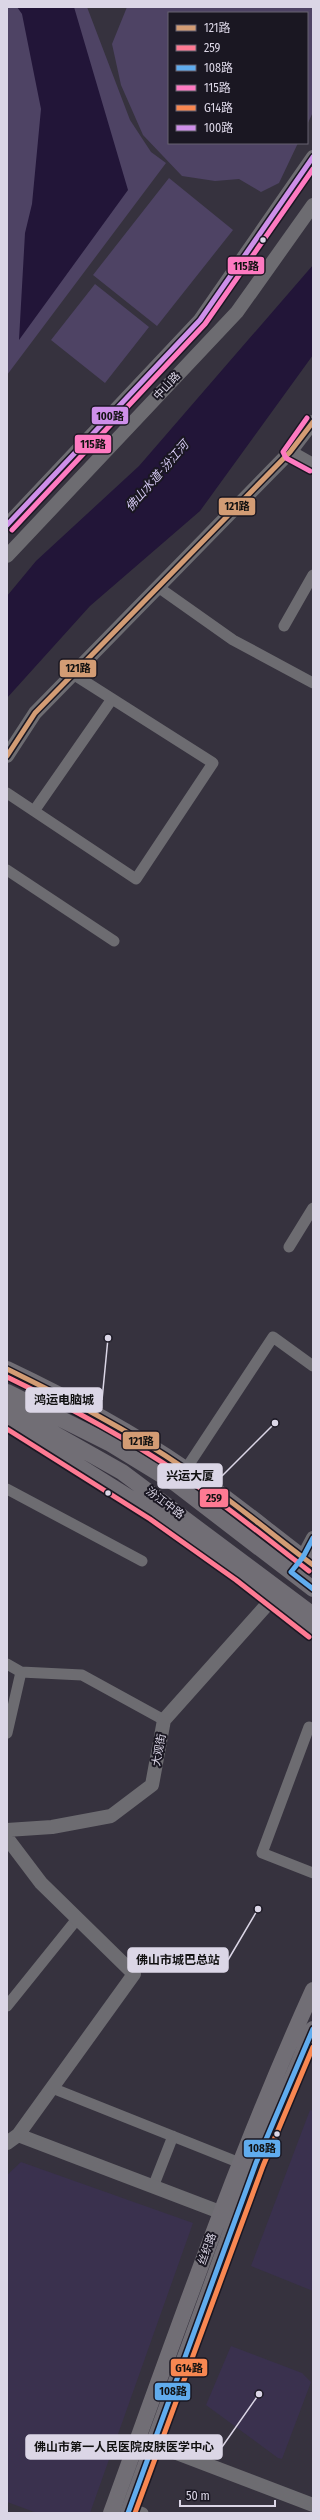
<svg xmlns="http://www.w3.org/2000/svg" width="320" height="2520" viewBox="0 0 320 2520" font-family="'Fira Sans Condensed','Noto Sans SC',sans-serif">
	<rect width="100%" height="100%" fill="#36323e"/>
	<path fill="#3a314e" d="M310,2110L313,2111V2291L251,2266Z
		M21,2162L193,2223L90,2513H37L7,2502V2175Z
		M231,2346L302,2373L311,2382L282,2459L278,2458L206,2405Z"/>
	<path fill="#4e4364" d="M7,7H87L130,120L151,152L166,163L7,375Z
		M127,7H313V112L307,125V13H169V143H298L279,183L261,192L239,179L215,181L182,176L143,135L121,85L112,44Z
		M169,178L233,230L157,326L93,275Z
		M95,284L149,327L105,383L51,340Z"/>
	<path fill="#221538" d="M17,7H74L128,190L19,340L25,233L32,204L41,109L22,14Z
		M313,265V355L200,511L90,606L7,698V596L36,561L139,466Z"/>
	<g fill="none" stroke-linecap="round" stroke-linejoin="round">
		<path stroke="#6d6c71" stroke-width="11" d="M158,587L233,640L313,683
			M284,626L313,575
			M7,793L136,879L213,763L73,674
			M34,811L112,699
			M7,870L114,941
			M289,1247L313,1208
			M176,1484L273,1337L313,1366
			M7,1489L142,1561
			M7,1664L21,1672L7,1733
			M21,1672L82,1675L164,1720
			M309,1727L262,1853L313,1873
			M7,2006L77,1919
			M52,2088L240,2163
			M153,2187L173,2136
			M130,2508L143,2513"/>
		<path stroke="#6d6c71" stroke-width="14" d="M290,452L313,465
			M7,525L200,320L313,157
			M7,556L237,312L313,205
			M7,756L35,713L290,452L313,422
			M291,1572L303,1557L313,1538
			M7,1830L52,1827L111,1816L152,1785L164,1720L272,1599
			M7,1838L41,1883L134,1974L18,2135L7,2143
			M18,2135L220,2212
			M153,2444L313,2505"/>
		<path stroke="#716e75" stroke-width="16" d="M7,1369C68,1398 128,1430 184,1468C229,1498 270,1533 313,1565
			M7,1392L109,1443L176,1484L313,1589
			M7,1407L122,1472L313,1615
			M7,1421L154,1513L240,1574L313,1632
			M111,2513C175,2337 236,2160 313,1990
			M128,2513L256,2163L313,2029"/>
		<g stroke="#1a1722" stroke-width="8">
			<path id="bus-1" d="M7,756L35,713L290,452L313,422
				M7,1369C68,1399 128,1430 184,1468C229,1498 270,1533 313,1565"/>
		</g>
		<g stroke="#1a1722" stroke-width="8">
			<path id="bus-2" d="M7,1377C67,1406 125,1437 180,1474C224,1504 266,1538 309,1571
				M7,1429L150,1519L236,1580L309,1637"/>
		</g>
		<g stroke="#1a1722" stroke-width="8">
			<path id="bus-3" d="M313,1538L303,1557L291,1572L313,1589
				M128,2513L256,2163L313,2029"/>
		</g>
		<g stroke="#1a1722" stroke-width="8">
			<path id="bus-4" d="M307,418L283,452L286,458L310,471
				M12,530L205,324L313,169"/>
		</g>
		<g stroke="#1a1722" stroke-width="8">
			<path id="bus-5" d="M135,2513L263,2166L313,2047"/>
		</g>
		<g stroke="#1a1722" stroke-width="8">
			<path id="bus-6" d="M7,525L200,320L313,157"/>
		</g>
		<use href="#bus-1" stroke="#d39c74" stroke-width="5"/>
		<use href="#bus-2" stroke="#fe7a93" stroke-width="5"/>
		<use href="#bus-3" stroke="#60acee" stroke-width="5"/>
		<use href="#bus-4" stroke="#fe7ac1" stroke-width="5"/>
		<use href="#bus-5" stroke="#f88751" stroke-width="5"/>
		<use href="#bus-6" stroke="#ce8fe9" stroke-width="5"/>
	</g>
	<g fill="#dbd6e6" stroke="#1a1722" stroke-width="1.5">
		<circle cx="263" cy="240" r="3.5"/>
		<circle cx="108" cy="1493" r="3.5"/>
		<circle cx="277" cy="2134" r="3.5"/>
	</g>
	<g text-anchor="middle" dominant-baseline="central" stroke-width="4" stroke-linejoin="round" paint-order="stroke">
		<g font-size="11" fill="#dbd6e6" stroke="#1a1722">
			<text transform="translate(167 386) rotate(-47)">中山路</text>
			<text transform="translate(165 1503) rotate(37)">汾江中路</text>
			<text transform="translate(159 1750) rotate(-80)">大观街</text>
			<text transform="translate(207 2249) rotate(-70)">丝织路</text>
		</g>
		<g font-size="12" font-style="italic" fill="#d6caf4" stroke="#1a1722">
			<text transform="translate(157 476) rotate(-49)">佛山水道-汾江河</text>
		</g>
	</g>
	<path fill="none" stroke="#dbd6e6" stroke-width="1.5" d="M108 1338L102 1400M275 1423L222 1476M258 1909L228 1960M259 2394L222 2447"/>
	<g fill="#dbd6e6" stroke="#1a1722" stroke-width="1.5">
		<circle cx="108" cy="1338" r="4"/>
		<circle cx="275" cy="1423" r="4"/>
		<circle cx="258" cy="1909" r="4"/>
		<circle cx="259" cy="2394" r="4"/>
	</g>
	<g fill="#dbd6e6" stroke="#dbd6e6" stroke-width="1.5">
		<rect x="26" y="1388" width="76" height="24" rx="4"/>
		<rect x="158" y="1464" width="64" height="24" rx="4"/>
		<rect x="128" y="1948" width="100" height="24" rx="4"/>
		<rect x="26" y="2435" width="196" height="24" rx="4"/>
	</g>
	<g font-size="12" text-anchor="middle" font-weight="bold" fill="#111">
		<text x="64" y="1404">鸿运电脑城</text>
		<text x="190" y="1480">兴运大厦</text>
		<text x="178" y="1964">佛山市城巴总站</text>
		<text x="124" y="2451">佛山市第一人民医院皮肤医学中心</text>
	</g>
	<g stroke="#1a1722" stroke-width="1.5">
		<rect x="227" y="256" width="38" height="19" rx="4" fill="#fe7ac1"/>
		<rect x="91" y="406" width="38" height="19" rx="4" fill="#ce8fe9"/>
		<rect x="74" y="434" width="38" height="20" rx="4" fill="#fe7ac1"/>
		<rect x="218" y="497" width="38" height="19" rx="4" fill="#d39c74"/>
		<rect x="59" y="659" width="38" height="19" rx="4" fill="#d39c74"/>
		<rect x="122" y="1431" width="38" height="19" rx="4" fill="#d39c74"/>
		<rect x="199" y="1488" width="30" height="20" rx="4" fill="#fe7a93"/>
		<rect x="243" y="2139" width="38" height="19" rx="4" fill="#60acee"/>
		<rect x="170" y="2358" width="38" height="19" rx="4" fill="#f88751"/>
		<rect x="154" y="2382" width="37" height="19" rx="4" fill="#60acee"/>
	</g>
	<g font-size="11" text-anchor="middle" font-weight="bold" fill="#111">
		<text x="246" y="270">115路</text>
		<text x="110" y="420">100路</text>
		<text x="93" y="448">115路</text>
		<text x="237" y="510">121路</text>
		<text x="78" y="672">121路</text>
		<text x="141" y="1445">121路</text>
		<text x="214" y="1502">259</text>
		<text x="262" y="2152">108路</text>
		<text x="189" y="2372">G14路</text>
		<text x="173" y="2395">108路</text>
	</g>
	<rect width="320" height="2520" fill="none" stroke="#dbd6e6" stroke-width="16"/>
	<rect x="168" y="12" width="140" height="132" fill="#1a1722" stroke="#676370"/>
	<rect x="176" y="25" width="20" height="6" fill="#d39c74" stroke="#676370"/>
	<text x="204" y="32" font-size="12" fill="#dbd6e6">121路</text>
	<rect x="176" y="45" width="20" height="6" fill="#fe7a93" stroke="#676370"/>
	<text x="204" y="52" font-size="12" fill="#dbd6e6">259</text>
	<rect x="176" y="65" width="20" height="6" fill="#60acee" stroke="#676370"/>
	<text x="204" y="72" font-size="12" fill="#dbd6e6">108路</text>
	<rect x="176" y="85" width="20" height="6" fill="#fe7ac1" stroke="#676370"/>
	<text x="204" y="92" font-size="12" fill="#dbd6e6">115路</text>
	<rect x="176" y="105" width="20" height="6" fill="#f88751" stroke="#676370"/>
	<text x="204" y="112" font-size="12" fill="#dbd6e6">G14路</text>
	<rect x="176" y="125" width="20" height="6" fill="#ce8fe9" stroke="#676370"/>
	<text x="204" y="132" font-size="12" fill="#dbd6e6">100路</text>
	<path d="M180 2500v6h95v-6" fill="none" stroke="#dbd6e6" stroke-width="2"/>
	<text x="186" y="2500" font-size="12" fill="#dbd6e6" stroke="#1a1722" stroke-width="3" paint-order="stroke">50 m</text>
</svg>
